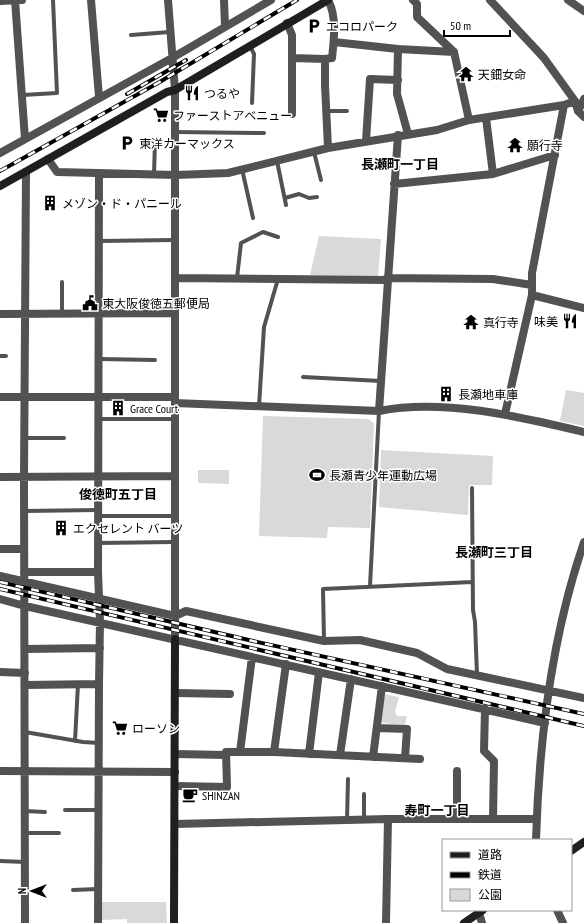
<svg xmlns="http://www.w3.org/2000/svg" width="584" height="923" viewBox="0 0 584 923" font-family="'PT Sans Narrow','Noto Sans JP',sans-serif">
	<rect width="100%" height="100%" fill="#fff"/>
	<path fill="#d9d9d9" d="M319,236L381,239L378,276L310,275Z
		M566,390L584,393V426L560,421Z
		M263,416L368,419L374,423L370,528L328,527L327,538L259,536Z
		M381,450L493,456L492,485H469L468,515L379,507Z
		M198,470H229V484L198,483Z
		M384,694L399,697L395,712L397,716H407L405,725L382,723L380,720Z
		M102,902H166L167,923H127V919L101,920Z"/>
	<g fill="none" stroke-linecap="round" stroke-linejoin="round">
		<path stroke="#525252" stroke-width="4" d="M131,35L170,32
			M250,46L254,54L252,103
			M23,95L57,93L53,0
			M326,111H347
			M175,132L264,133
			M314,152L321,180
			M277,161L286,205
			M242,169L253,218
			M154,174L155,142
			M285,198L299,194L309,198L317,197
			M99,241L175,240
			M237,278L241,243L263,232L278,237
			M62,282V314
			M0,356H6
			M100,359L155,360
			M303,377L381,381
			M259,406L264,327L278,279
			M99,419H175
			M24,438H64
			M472,488L473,610L475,622L477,675
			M24,511L98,510
			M98,516H174
			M98,543L174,542
			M370,586L379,411
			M324,641L323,589L472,582
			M25,732L83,742L99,743
			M75,741L78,684
			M65,810H99
			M25,811L45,812
			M347,820L348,779
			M364,820V794
			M25,833H59
			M0,861L25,862
			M73,890L98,889"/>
		<path stroke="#525252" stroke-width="8" d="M15,0L25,139
			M91,0L99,97
			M168,0L175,90V639
			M224,0L225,26
			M328,0C337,16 334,40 332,58L325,59V85L328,148
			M413,0L417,4V17L454,52L469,120
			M490,0L544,58L575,101L578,111L584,117
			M568,0L584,11
			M0,1L22,0
			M287,23L292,35V114
			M334,42L398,49L454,52
			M398,49L397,94L408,134
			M292,58L325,59
			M578,111L584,99
			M486,118L493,174
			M366,141L370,79L398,80
			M0,153L172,58L271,0
			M48,159L57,172L176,175L228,173L328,148L437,130L469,120L564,105L575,101
			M394,184L493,174L555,155
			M176,278L387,280
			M387,278L493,279L532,285
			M532,295L584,308
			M0,314L175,313
			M0,397H175
			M175,403L379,411C443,398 521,417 584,432
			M379,411L398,135
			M505,414L532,295V273L564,105
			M0,477L174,476
			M0,549H24
			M24,572H98
			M0,576L175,616L186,611L324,641L360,640L417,653L447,669L584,698
			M0,599L25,606L545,723
			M25,649L100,648
			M0,672L25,673
			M25,685L99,684L100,622L98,572L99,173
			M175,693L230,694
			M485,709L484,751L494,761L493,819
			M377,728L407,729L405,758
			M240,752L252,657
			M274,752L286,664
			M175,754L226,755
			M309,754L319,672
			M340,755L351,679
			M373,757L382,686
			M0,771L175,772
			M457,771V819
			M175,786L227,787L226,752H274L420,759
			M175,824L388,819H536
			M536,840C539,739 551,638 584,542
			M557,910L563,923
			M479,913L482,923
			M25,923L24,478L26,172
			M98,923L99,684
			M386,923L388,819"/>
		<path stroke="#1f1f1f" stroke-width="8" d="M0,186L167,92L175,90L328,0
			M571,851L584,842
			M174,923L175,639
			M464,923L483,910"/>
		<g stroke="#000" stroke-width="4">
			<path id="rail" d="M127,94L186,60
				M0,171L158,83L297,0
				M0,582L253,641L584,714
				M0,589L584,726"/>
		</g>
		<use href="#rail" stroke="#fff" stroke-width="2.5" stroke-dasharray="8" stroke-linecap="butt"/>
	</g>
	<defs>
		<g id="parking-bare" transform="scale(1.2)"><path d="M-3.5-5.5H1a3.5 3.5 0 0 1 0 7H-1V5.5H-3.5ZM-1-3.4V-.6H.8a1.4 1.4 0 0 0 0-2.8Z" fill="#000" stroke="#fff" stroke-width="2.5" paint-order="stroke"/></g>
		<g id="temple-bare" transform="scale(1.2)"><path d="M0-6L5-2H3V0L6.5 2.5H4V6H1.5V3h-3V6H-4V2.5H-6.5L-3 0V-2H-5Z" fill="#000" stroke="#fff" stroke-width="2.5" paint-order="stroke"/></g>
		<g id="restaurant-bare" transform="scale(1.2)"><path d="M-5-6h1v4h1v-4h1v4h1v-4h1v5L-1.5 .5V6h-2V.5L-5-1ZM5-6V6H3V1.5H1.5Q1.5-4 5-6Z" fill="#000" stroke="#fff" stroke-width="2.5" paint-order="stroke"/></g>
		<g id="supermarket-bare" transform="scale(1.2)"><path d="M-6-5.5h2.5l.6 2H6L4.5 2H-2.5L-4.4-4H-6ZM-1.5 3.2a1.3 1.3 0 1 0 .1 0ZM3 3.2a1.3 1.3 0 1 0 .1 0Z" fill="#000" stroke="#fff" stroke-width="2.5" paint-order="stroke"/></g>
		<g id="building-bare" transform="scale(1.2)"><path d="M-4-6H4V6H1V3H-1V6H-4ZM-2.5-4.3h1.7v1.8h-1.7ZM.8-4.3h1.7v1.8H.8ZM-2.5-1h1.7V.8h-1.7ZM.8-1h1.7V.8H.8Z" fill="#000" stroke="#fff" stroke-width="2.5" paint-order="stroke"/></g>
		<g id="civic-bare" transform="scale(1.2)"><path d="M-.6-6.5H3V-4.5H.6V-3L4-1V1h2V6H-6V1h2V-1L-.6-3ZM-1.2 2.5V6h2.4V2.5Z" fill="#000" stroke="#fff" stroke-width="2.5" paint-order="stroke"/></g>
		<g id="stadium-bare" transform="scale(1.2)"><path d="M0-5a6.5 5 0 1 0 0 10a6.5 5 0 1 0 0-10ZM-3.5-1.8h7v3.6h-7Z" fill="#000" stroke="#fff" stroke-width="2.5" paint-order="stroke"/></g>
		<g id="cafe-bare" transform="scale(1.2)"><path d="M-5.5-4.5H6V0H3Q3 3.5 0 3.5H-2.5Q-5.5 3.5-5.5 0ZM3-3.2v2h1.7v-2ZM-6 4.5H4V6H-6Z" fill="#000" stroke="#fff" stroke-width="2.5" paint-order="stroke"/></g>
	</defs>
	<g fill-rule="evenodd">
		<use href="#parking-bare" x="314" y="26"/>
		<use href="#temple-bare" x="466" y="74"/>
		<use href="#restaurant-bare" x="192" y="93"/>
		<use href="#supermarket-bare" x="161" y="115"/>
		<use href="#parking-bare" x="127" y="143"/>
		<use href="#temple-bare" x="515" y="145"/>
		<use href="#building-bare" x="50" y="203"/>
		<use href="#civic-bare" x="90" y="303"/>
		<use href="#restaurant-bare" x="570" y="321"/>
		<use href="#temple-bare" x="471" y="322"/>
		<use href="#building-bare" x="446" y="394"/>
		<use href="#building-bare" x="118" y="408"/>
		<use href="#stadium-bare" x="317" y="475"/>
		<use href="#building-bare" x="61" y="528"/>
		<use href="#supermarket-bare" x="120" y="728"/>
		<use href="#cafe-bare" x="190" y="795"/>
	</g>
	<g text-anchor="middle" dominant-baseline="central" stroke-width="3" stroke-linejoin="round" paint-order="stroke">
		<g font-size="12" fill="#000" stroke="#fff" text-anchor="start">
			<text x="326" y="26">エコロパーク</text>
			<text x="478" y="74">天鈿女命</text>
			<text x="204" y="93">つるや</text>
			<text x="173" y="115">ファーストアベニュー</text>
			<text x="139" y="143">東洋カーマックス</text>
			<text x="527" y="145">願行寺</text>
			<text x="62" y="203">メゾン・ド・パニール</text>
			<text x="102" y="303">東大阪俊徳五郵便局</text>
			<text x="558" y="321" text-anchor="end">味美</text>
			<text x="483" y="322">真行寺</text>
			<text x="458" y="394">長瀬地車庫</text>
			<text x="130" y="408">Grace Court</text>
			<text x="329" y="475">長瀬青少年運動広場</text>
			<text x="73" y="528">エクセレント バーツ</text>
			<text x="132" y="728">ローソン</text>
			<text x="202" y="795">SHINZAN</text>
		</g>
		<g font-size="13" font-weight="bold" fill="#000" stroke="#fff">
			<text x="400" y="164">長瀬町一丁目</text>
			<text x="118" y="494">俊徳町五丁目</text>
			<text x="494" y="552">長瀬町三丁目</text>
			<text x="437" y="810">寿町一丁目</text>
		</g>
	</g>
	<rect x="442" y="839" width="130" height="72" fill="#ffffff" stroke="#999999"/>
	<rect x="450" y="852" width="20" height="6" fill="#1f1f1f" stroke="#999999"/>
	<text x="478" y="859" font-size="12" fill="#000000">道路</text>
	<rect x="450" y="872" width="20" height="6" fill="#000000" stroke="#999999"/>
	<text x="478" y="879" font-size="12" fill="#000000">鉄道</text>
	<rect x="450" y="889" width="20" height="12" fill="#d9d9d9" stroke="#999999"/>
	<text x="478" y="899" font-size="12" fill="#000000">公園</text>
	<g transform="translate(32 891) rotate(270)" stroke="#ffffff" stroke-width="3" paint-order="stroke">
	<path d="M0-3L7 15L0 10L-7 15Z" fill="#000000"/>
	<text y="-6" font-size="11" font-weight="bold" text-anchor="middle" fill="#000000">N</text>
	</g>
	<path d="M444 30v6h66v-6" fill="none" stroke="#000000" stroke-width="2"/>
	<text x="450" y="30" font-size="12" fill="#000000" stroke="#ffffff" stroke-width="3" paint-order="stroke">50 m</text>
</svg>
